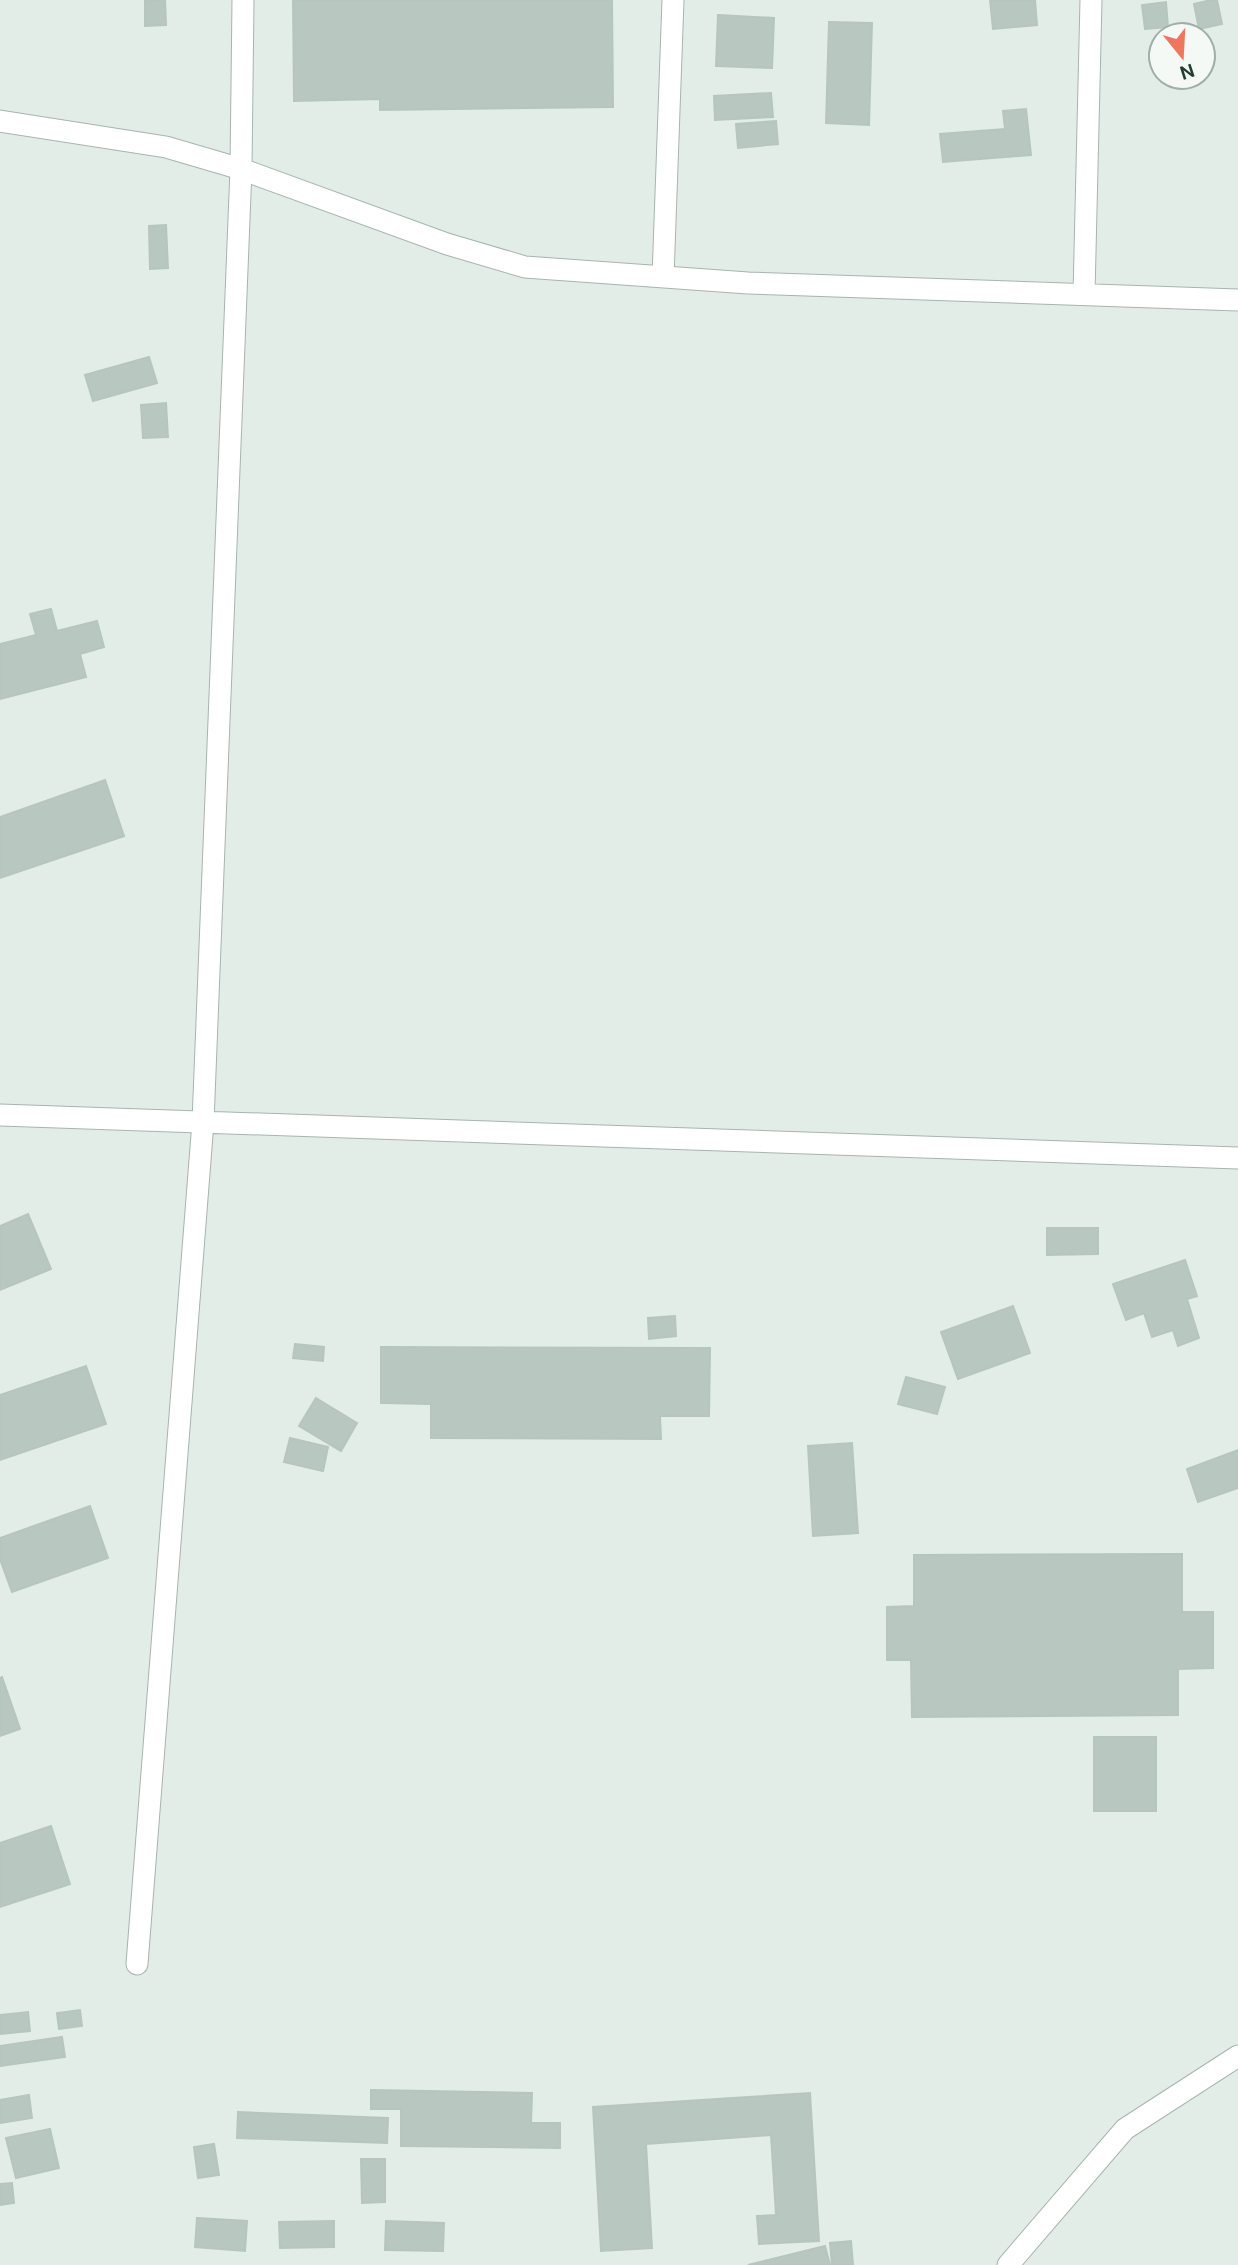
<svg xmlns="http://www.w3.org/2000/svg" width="1238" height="2265" viewBox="0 0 1238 2265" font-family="'DM Sans',sans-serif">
	<rect width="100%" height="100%" fill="#e3ede8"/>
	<path fill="#b8c7c0" stroke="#b6c6be" stroke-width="2" d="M145,0H165L166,25L145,26Z
		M293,0H612L613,107L380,110V99L294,101Z
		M990,0H1035L1037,25L993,29Z
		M1211,0H1217L1222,24L1199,29L1194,4Z
		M1166,2L1168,27L1145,29L1142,5Z
		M718,15L774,18L772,68L716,66Z
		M829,22L872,23L869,125L826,123Z
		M771,93L773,117L715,120L714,96Z
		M1026,109L1031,155L943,162L940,134L1005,129L1003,111Z
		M776,121L778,144L738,148L736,124Z
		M166,225L168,268L150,269L149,226Z
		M149,357L157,383L93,401L85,375Z
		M166,403L168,437L143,438L141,405Z
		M51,609L57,631L97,621L104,647L80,654L86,677L0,699V644L36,635L30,614Z
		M105,780L124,836L0,878V817Z
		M28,1214L51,1269L0,1290V1226Z
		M1047,1228H1098V1254L1047,1255Z
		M1185,1260L1197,1296L1187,1299L1199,1338L1178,1346L1173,1330L1152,1337L1144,1313L1126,1320L1113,1284Z
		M1013,1306L1030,1353L958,1379L941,1332Z
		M675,1316L676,1336L649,1339L648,1318Z
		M295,1344L324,1347L323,1361L293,1358Z
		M381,1347L710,1348L709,1416H660L661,1439L431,1438V1404L381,1403Z
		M86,1366L106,1424L0,1460V1395Z
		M906,1377L945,1387L937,1414L898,1404Z
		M316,1398L357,1423L341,1451L299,1426Z
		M290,1438L328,1447L323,1471L284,1462Z
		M852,1443L858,1533L813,1536L808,1446Z
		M1238,1450V1488L1198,1502L1187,1469Z
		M90,1506L108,1558L12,1592L0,1559V1538Z
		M1182,1554V1612H1213V1668L1178,1669V1715L912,1717L911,1660H887V1607L914,1606V1555Z
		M2,1677L20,1729L0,1736V1678Z
		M1094,1737H1156V1811H1094Z
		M51,1826L70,1884L0,1907V1843Z
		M80,2010L82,2026L59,2029L57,2013Z
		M28,2012L30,2031L0,2034V2015Z
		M62,2037L65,2057L0,2066V2046Z
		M371,2090L532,2093L531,2123H560V2148L401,2146V2109H371Z
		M810,2093L819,2241L759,2244L757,2216L776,2215L771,2135L646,2144L652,2248L601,2251L593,2107Z
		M29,2095L32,2118L0,2123V2100Z
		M238,2112L388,2118L387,2143L237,2138Z
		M50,2129L59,2168L16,2178L6,2138Z
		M214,2144L219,2175L198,2178L194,2147Z
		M361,2159H385V2202L362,2203Z
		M12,2183L14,2203L0,2205V2184Z
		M197,2218L247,2221L245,2251L195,2247Z
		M334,2221V2247L280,2248L279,2222Z
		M386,2221L444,2223L443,2251L385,2250Z
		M851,2241L853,2265H832L830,2243Z
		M825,2246L830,2265H748Z"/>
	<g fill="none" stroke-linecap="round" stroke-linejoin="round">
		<g stroke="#a6b5ae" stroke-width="23">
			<path id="minor" d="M0,121L166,147L241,169L447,244L525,267L748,283L1238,300
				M663,277L673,0
				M1084,294L1091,0
				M0,1115L1238,1158
				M137,1964L203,1122L241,169L243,0
				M1008,2265L1125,2129L1238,2056"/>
		</g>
		<use href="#minor" stroke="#fff" stroke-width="21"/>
	</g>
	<g transform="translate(1182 56) rotate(162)"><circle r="33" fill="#f4f9f6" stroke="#a0aea8" stroke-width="2"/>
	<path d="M0-5L12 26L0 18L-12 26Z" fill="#ee765f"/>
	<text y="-10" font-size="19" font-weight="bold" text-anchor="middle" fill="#233e34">N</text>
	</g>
</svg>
